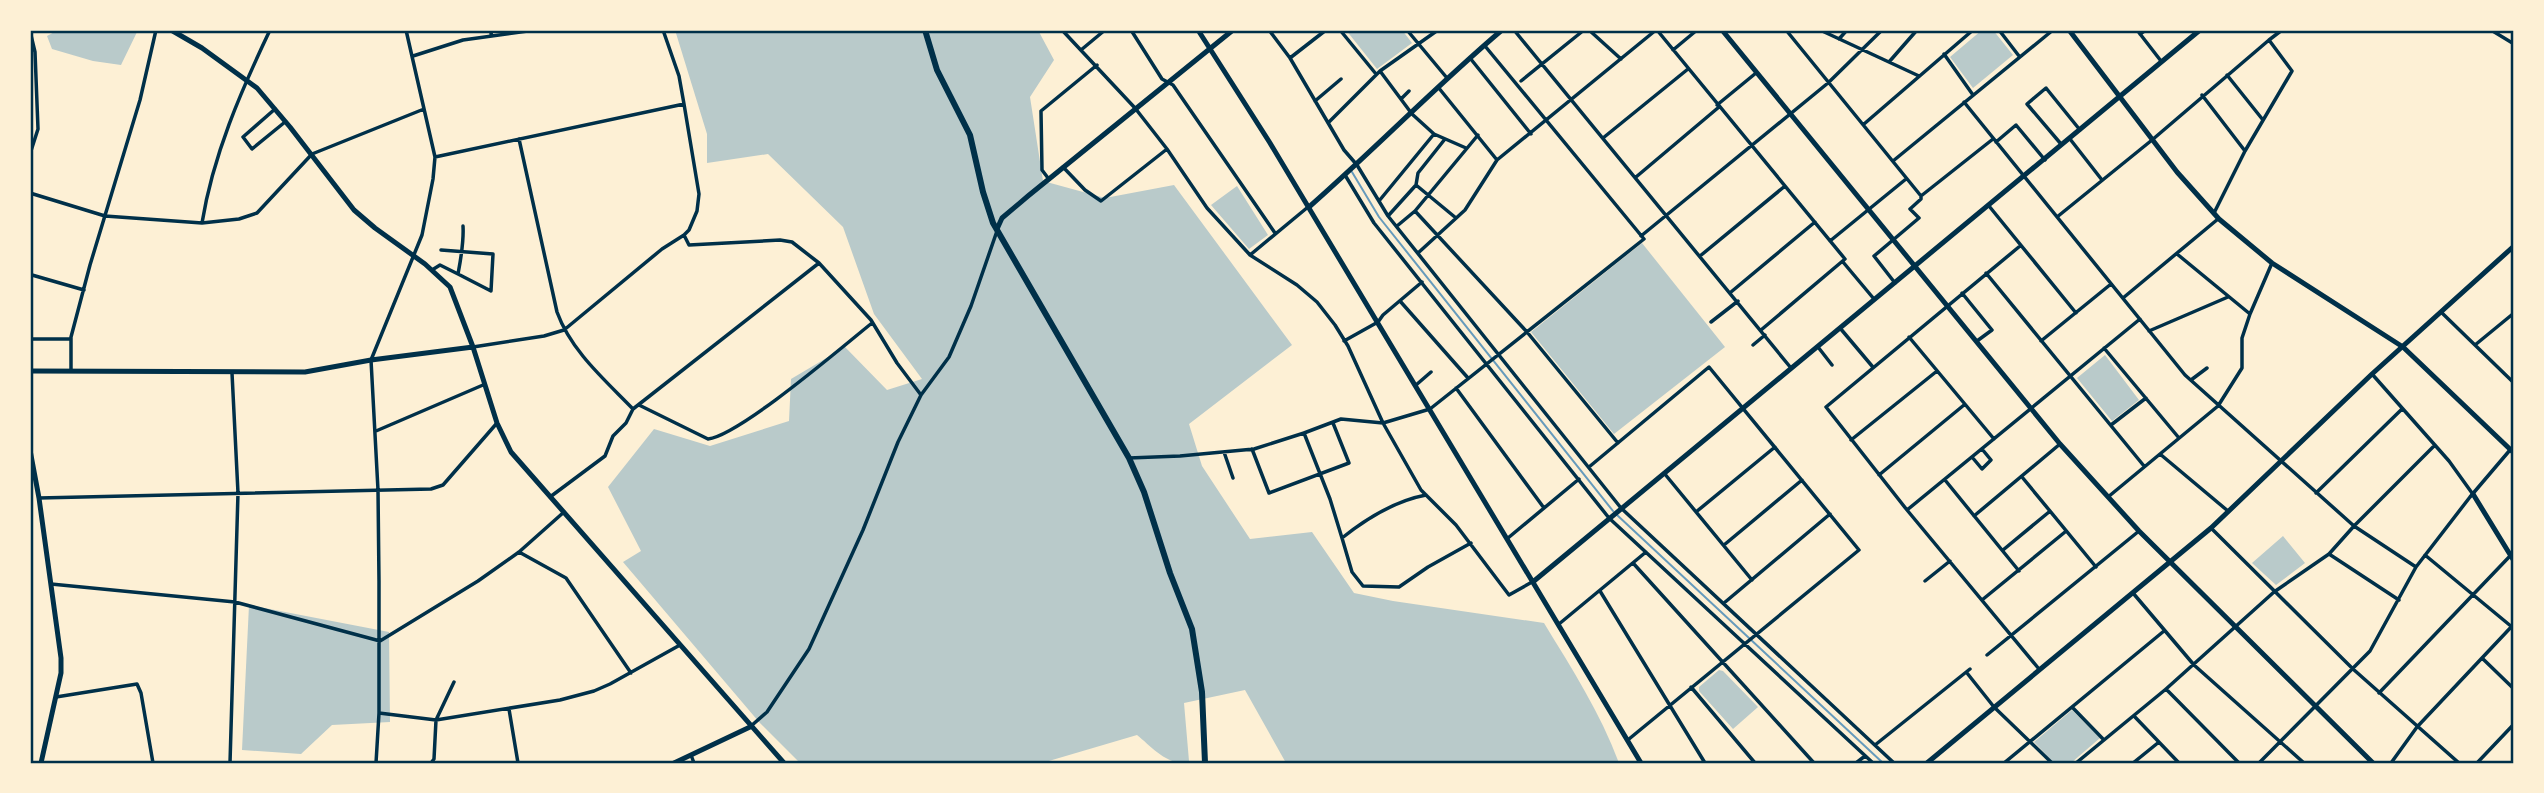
<svg xmlns="http://www.w3.org/2000/svg" width="2544" height="793" viewBox="0 0 2544 793" font-family="'Exo 2',sans-serif">
	<rect width="100%" height="100%" fill="#fdf0d5"/>
	<path fill="#b9caca" d="M58,30H138L121,65L93,61L52,49L47,36Z
		M675,30H1038L1054,60L1030,97L1043,181L1105,198L1174,185L1292,345L1189,424L1202,466L1250,539L1312,532L1354,593L1393,601L1544,623C1572,669 1600,712 1619,763H1286L1245,690L1184,703L1189,761C1169,768 1152,747 1137,735L1042,763H800L759,722L623,562L641,551L608,487L654,429L710,446L789,421L791,379L845,347L887,390L922,379L874,314L843,227L768,154L707,163V134Z
		M1346,30H1402L1412,43L1377,69Z
		M1982,30H1993L2013,55L1973,88L1950,57Z
		M1237,186L1268,235L1249,249L1211,205Z
		M1642,243L1725,347L1614,434L1531,332Z
		M2105,355L2139,400L2112,421L2077,378Z
		M2283,536L2305,563L2276,585L2252,563Z
		M249,605L389,632L390,722L332,725L301,754L242,750Z
		M1719,670L1723,671L1758,707L1733,729L1699,691V687Z
		M2072,710L2100,738L2071,763H2054L2034,742Z"/>
	<g fill="none" stroke-linecap="round" stroke-linejoin="round">
		<path stroke="#669bbc" stroke-width="2" d="M1352,172L1379,217L1613,511
			M1617,515L1883,763"/>
		<path stroke="#003049" stroke-width="3.5" d="M490,30L492,36
			M1062,30L1135,108L1167,149L1207,208L1250,255L1297,285L1317,302L1335,325L1348,346L1383,423L1421,490L1456,525L1509,595L1532,582
			M1131,30L1162,79L1173,85L1275,233
			M1269,30L1290,58L1344,150L1357,165L1388,216L1621,508L1894,763
			M1340,30L1376,74
			M1407,30L1447,78
			M1514,30L1791,368
			M1589,30L1621,59
			M1657,30L1845,259L1761,330
			M1786,30L1921,196L1993,139
			M1820,30L1919,76
			M1999,30L2019,56
			M2137,30L2161,61
			M2491,30L2514,44
			M30,31L35,52L38,129L30,154
			M2140,34L2146,30
			M1839,39L1847,30
			M1081,50L1105,30
			M1673,50L1697,30
			M1944,54L1973,95
			M413,56L463,40L535,30
			M1290,58L1326,30
			M1470,58L1531,134
			M1889,62L1917,30
			M1380,71L1412,114L1434,134L1466,148
			M2227,75L2263,120
			M1521,81L1584,30
			M1438,87L1497,160
			M2202,95L2245,151
			M1401,99L1409,91
			M1315,101L1341,79
			M1964,102L2185,375L2354,526L2416,567
			M1717,105L1756,73
			M275,109L243,137L252,149L285,122
			M1328,123L1380,71L1438,30
			M1864,124L1973,30
			M1603,138L1688,69
			M519,139L557,312C571,351 605,380 633,409
			M2070,139L2102,180
			M1996,142L2016,125L2045,160
			M2061,144L2027,104L2046,88L2080,130
			M435,157L684,104
			M1893,161L2053,30
			M1063,167L1085,190L1101,201L1167,149
			M1345,175L1374,223L1609,518L1873,763
			M1636,177L1719,107
			M1048,178L1042,170L1041,111L1097,65
			M1416,185L1456,218
			M30,193L105,216L202,223L239,219L257,213L312,154L424,109
			M1379,201L1434,134
			M1989,206L2076,313
			M1415,211L1527,332L1618,443
			M2214,213L2245,151L2292,71L2269,40L2282,30
			M1388,216L1416,185L1418,173L1445,139
			M2057,217L2152,140L2269,40
			M202,223C213,155 241,91 270,30
			M1397,226L1415,211L1478,135
			M684,235L689,245L780,240L792,242L819,263L871,320L897,363L921,395
			M1641,236L1828,83L1882,30
			M1830,241L1906,179
			M2020,246L1826,407L1907,510L2039,669
			M441,250L493,254L491,291L458,274C461,258 464,243 463,226
			M1418,253L1465,210L1497,160L1656,30
			M2177,254L2250,314
			M1250,255L1308,207
			M1700,256L1785,186
			M1843,262L1874,299
			M432,270L440,265L458,274
			M1986,273L2144,466
			M30,276L32,275L84,290
			M1895,283L1874,256L1919,218L1910,209L1921,199V196
			M1731,292L1815,222
			M1962,293L1992,330L1977,341
			M2123,298L2218,219
			M1400,301L1468,378
			M2441,312L2514,383
			M1711,322L1738,301
			M1840,328L1872,366
			M2149,331L2228,297
			M1909,337L1994,439
			M30,339H71
			M1344,341L1378,322L1383,315L1422,282
			M2041,341L2111,284
			M1753,345L1765,335
			M2475,345L2514,313
			M473,347L544,336L564,330L662,249L684,235L689,230L697,211L699,194L684,104L679,76L663,30
			M1818,347L1832,365
			M2104,348L2179,438
			M71,371V337L90,265L140,100L156,30
			M2372,374L2449,461L2472,493
			M2191,380L2207,368
			M1416,385L1431,372
			M1456,388L1544,508
			M639,405L708,439C740,435 842,347 872,323
			M2111,425L2146,398
			M376,431L483,385
			M1304,433L1330,499L1342,538
			M1851,440L1937,371
			M1252,449L1269,493L1349,463L1333,423
			M1224,452L1233,478
			M2160,454L2228,511
			M1972,457L1982,469L1991,460L1982,449
			M1129,458L1180,456L1254,449L1304,433L1341,419L1383,423L1430,409L1644,239L1485,46
			M1589,467L1709,367L1859,550L1629,739
			M1664,473L1752,580
			M1879,475L1964,405
			M2022,477L2096,567
			M1945,480L2019,571
			M2316,493L2402,409
			M1426,495C1394,501 1367,518 1342,538L1352,572L1363,586L1399,587L1428,567L1471,543
			M550,497L605,456L613,436L626,423L633,409L819,263
			M2108,497L2218,406L2242,368V338L2250,314L2272,263
			M39,498L431,489L443,485L497,423
			M1907,510L2140,319
			M1696,512L1775,447
			M1974,516L2060,444
			M2211,528L2353,669L2459,763
			M1508,538L1579,479
			M1724,545L1802,480
			M2003,550L2049,512
			M519,552L566,578L631,673
			M2329,554L2399,600
			M2425,555L2512,627
			M1633,563L1814,763
			M1925,581L1950,561
			M51,584L235,602L380,641L478,581L519,552L564,512
			M1600,591L1705,763
			M2133,593L2194,665L2304,763
			M1982,600L2065,532
			M1724,603L1830,514
			M1559,624L1646,552
			M1987,655L2139,531
			M2482,658L2514,689
			M1967,673L1994,707L2052,763
			M1691,687L1755,763
			M2166,689L2239,763
			M2379,693L2510,556
			M56,697L137,684L141,693L153,763
			M2073,708L2104,740
			M509,709L518,763
			M379,713L436,720L560,700L594,691L610,684L680,645
			M2134,716L2179,763
			M751,726L767,712L809,649L863,530L898,442L921,395L949,357L971,306L997,231
			M1875,745L1970,669
			M691,755L694,763
			M230,763L238,493L232,373
			M376,763L379,713V581L378,490L371,360L422,235L433,179L435,157L406,30
			M431,763L434,759L436,720L454,682
			M1856,763L1865,756
			M2004,763L2164,631
			M2076,763L2166,689L2274,592L2329,554L2354,526L2435,445
			M2133,763L2159,742
			M2259,763L2370,651L2416,567L2470,497L2510,450
			M2391,763L2417,727L2514,624
			M2477,763L2514,724"/>
		<path stroke="#003049" stroke-width="5" d="M171,30L202,48L257,88L290,127L354,210L375,228L425,264L450,287L473,347L497,423L511,452L784,763
			M1198,30L1270,143L1641,763
			M1722,30L2060,444L2139,531L2373,763
			M2069,30L2177,172L2219,219L2272,263L2403,347L2514,453
			M1309,207C1375,149 1436,86 1502,30
			M997,229L1002,218L1028,196L1233,30
			M30,371L305,372L371,360L473,347
			M30,450L39,498L61,658V673L41,763
			M2473,494L2514,561
			M1534,581L2200,30
			M674,763L750,727"/>
		<path stroke="#003049" stroke-width="5" d="M1927,763L2211,528L2372,374L2514,246"/>
		<path stroke="#003049" stroke-width="6" d="M925,30L937,70L970,135L983,192L993,223L1129,458L1144,492L1170,573L1192,629L1202,692L1205,763"/>
	</g>
	<rect width="2544" height="793" fill="none" stroke="#fdf0d5" stroke-width="63"/>
	<rect x="32" y="32" width="2480" height="730" fill="none" stroke="#003049" stroke-width="2.5"/>
</svg>
